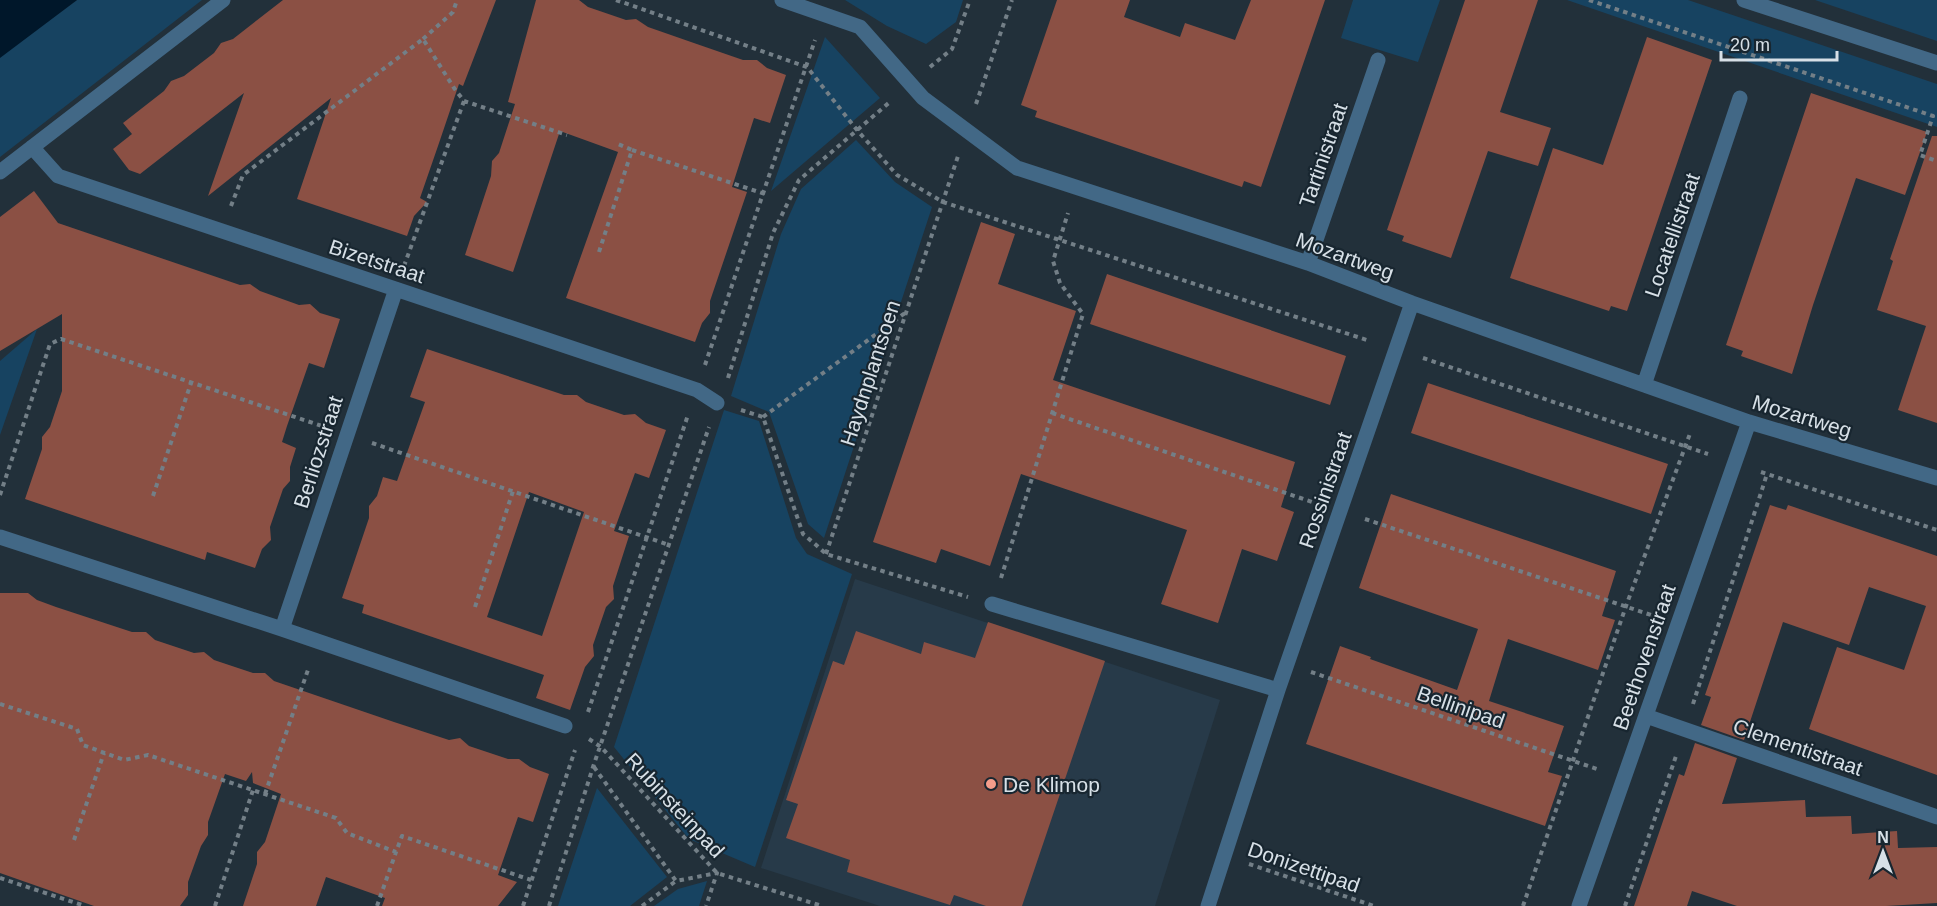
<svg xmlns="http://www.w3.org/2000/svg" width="1937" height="906" viewBox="0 0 1937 906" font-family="Arial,sans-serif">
	<rect width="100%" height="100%" fill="#22303a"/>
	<path fill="#273a49" d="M855,579L1220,700L1155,906H880L761,868Z"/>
	<path fill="#174361" d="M77,0H202L0,157V57Z
		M845,0H963L956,22L926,44L887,26Z
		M1353,0H1440L1418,62L1341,38Z
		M1567,0H1688L1937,84V127Z
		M1815,0H1937V41Z
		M825,37L880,98L771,191Z
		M856,140L895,182L932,207L824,538L808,524L769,412L731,396L781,234L801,189Z
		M37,329L0,435V361Z
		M724,410L759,421L796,538L807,554L852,574L755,867L689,839L614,747Z
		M597,788L667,877L630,906H558Z
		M707,881L699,906H654L678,889Z"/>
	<path fill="#00172a" d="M0,0H77L0,58Z"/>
	<path fill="#8b5044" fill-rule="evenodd" d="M283,0H496L463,86L459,84L438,146L420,198L427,202L414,216L407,236L297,199L331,98L208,196L244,93L140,174L129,170L113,149L132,134L123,123L164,91L171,81L184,76L214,53L221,43L233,39Z
		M536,0H579L588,7L626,20L636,19L648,27L691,42L743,60H757L767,68L786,75L770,123L754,118L732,187L747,192L710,301V313L702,323L695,342L566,298L618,152L560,131L513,272L465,255L491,176L492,161L499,153L515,104L508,102Z
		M1057,0H1130L1124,17L1180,37L1185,23L1235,40L1251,0H1325L1261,187L1244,181L1242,187L1035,117L1037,111L1021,105Z
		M1465,0H1538L1500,112L1551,128L1538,166L1488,151L1451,258L1402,241L1404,236L1387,230Z
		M1647,37L1712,60L1627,311L1611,306L1609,311L1510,278L1553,148L1603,165Z
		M1811,93L1927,132L1905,195L1856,178L1813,305L1792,374L1741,356L1743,351L1726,345Z
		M1932,136H1937V423L1898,410L1926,326L1877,310L1893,261L1890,259Z
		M34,191L58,223L240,285L250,284L260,291L299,305L310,304L320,313L340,319L324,368L309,363L287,426L282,442L296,448L290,467V481L283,489L270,527L271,540L262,549L255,568L207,552L205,560L25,499L42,449V437L50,427L62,391V314L0,351V217Z
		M981,222L1015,234L998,284L1076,311L1053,380L1295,462L1281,507L1294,512L1277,561L1242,549L1218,623L1161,604L1187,530L1021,474L990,566L941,549L936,563L873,542Z
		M1107,274L1346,356L1330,405L1090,324Z
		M427,349L564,395H577L586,402L624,415L635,414L646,423L666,430L649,478L635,473L614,531L629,536L613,586L614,599L606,607L593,645L594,656L585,667L570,710L536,698L544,675L362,613L364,605L342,598L369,518V506L377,496L383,477L397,481L425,402L410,397ZM529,492L584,512L542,636L487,617Z
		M1428,383L1668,464L1651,514L1411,433Z
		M1391,494L1616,571L1602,616L1615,620L1598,670L1508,639L1489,701L1564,726L1548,772L1562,776L1545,826L1306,744L1340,646L1371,657L1370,659L1457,690L1478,629L1359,588Z
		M1770,505L1786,510L1788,505L1937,556V775L1809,729L1837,647L1904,670L1926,606L1869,587L1849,645L1783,622L1744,740L1701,725L1711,697L1705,695Z
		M0,593H28L37,600L56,607L132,632H146L155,640L194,653L204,652L214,660L253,673H265L274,681L394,722L449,740L460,738L469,746L508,759H519L530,767L549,774L533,822L518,817L498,875L517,882L498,906H382L385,898L326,877L316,906H243L257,864V852L265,842L281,794L253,783L252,772L246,781L225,774L208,822V835L201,846L188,882V895L180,906H94L0,873Z
		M988,622L1105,661L1022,906H986L954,895L950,905L847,872L850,860L786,838L798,804L786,800L833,661L844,665L856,631L921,654L924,642L975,658Z
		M1695,743L1737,758L1722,804L1805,800L1806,817L1851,816L1852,834L1897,831L1898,848L1937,847V903L1886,906H1737L1692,891L1687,906H1634L1679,774L1684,776Z"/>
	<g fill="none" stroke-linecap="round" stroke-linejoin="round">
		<path stroke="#737f87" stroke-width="4" stroke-dasharray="4.5 4.5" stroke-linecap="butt" d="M616,0L807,67L857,130L897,175L943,202L1370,341
			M1589,0L1933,116L1920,155L1937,161
			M423,39L453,12L457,0
			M930,67L952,49L970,0
			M976,104L1012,0
			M632,150L765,194
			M231,206L243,175L423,39L454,88L464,101L567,135
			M599,252L632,150L618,144
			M404,266L464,101
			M1423,358L1708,454
			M705,365L815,40
			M728,378L773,233L799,180L891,101
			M741,410L763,417L803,534L815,544L826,554L968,597
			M1052,413L1315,503
			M763,417L905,313
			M372,443L669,545
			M1761,472L1937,530
			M0,495L50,344L61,339L322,426
			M153,496L191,383
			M1365,519L1654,616
			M826,554L958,156
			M1001,578L1083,314L1060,283L1053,261L1068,213
			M475,607L513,491
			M1311,672L1600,770
			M0,704L77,729L83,745L124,760L148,755L336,818L347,833L396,852L402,836L531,880
			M1693,704L1767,474
			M588,712L688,415
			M589,739L601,747L717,873L822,906
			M594,767L676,881L717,873L706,906
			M265,794L309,667
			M74,840L104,753
			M1249,864L1374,906
			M0,878L85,906
			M215,906L253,790
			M377,906L396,852
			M523,906L575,750
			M549,906L593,767L709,427
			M642,906L676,881
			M1523,906L1626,606L1691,431
			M1625,906L1676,756"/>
		<path stroke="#426886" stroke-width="15" d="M782,0L860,27L923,98L1017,168L1308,263L1412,303L1749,422L1937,478
			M1744,0L1937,63
			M32,147L58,176L697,390L717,403
			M0,172L223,0
			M1308,263L1378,60
			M1644,385L1740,98
			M0,537L282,629L565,726
			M992,604L1278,690
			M282,629L396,289
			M1646,716L1937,817
			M1208,906L1278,690L1412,303
			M1579,906L1749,422"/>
	</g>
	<circle fill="#f49d8b" stroke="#182630" stroke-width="2" cx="991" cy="784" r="6"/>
	<g text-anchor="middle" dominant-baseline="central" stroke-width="4.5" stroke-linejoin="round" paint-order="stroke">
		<g font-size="21" fill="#d7e0e7" stroke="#182630">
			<text transform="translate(1323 155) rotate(-71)">Tartinistraat</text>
			<text transform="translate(1672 235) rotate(-71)">Locatellistraat</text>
			<text transform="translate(1345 256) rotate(20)">Mozartweg</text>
			<text transform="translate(377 261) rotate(18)">Bizetstraat</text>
			<text transform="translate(870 373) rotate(-72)">Haydnplantsoen</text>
			<text transform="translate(1802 416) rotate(17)">Mozartweg</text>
			<text transform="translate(318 452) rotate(-72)">Berliozstraat</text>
			<text transform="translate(1325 490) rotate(-71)">Rossinistraat</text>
			<text transform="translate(1644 657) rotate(-71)">Beethovenstraat</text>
			<text transform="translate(1461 707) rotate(19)">Bellinipad</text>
			<text transform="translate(1798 747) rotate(19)">Clementistraat</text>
			<text transform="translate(675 805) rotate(47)">Rubinsteinpad</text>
			<text transform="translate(1304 867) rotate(19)">Donizettipad</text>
		</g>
		<g font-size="21" fill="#d7e0e7" stroke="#182630" text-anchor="start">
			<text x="1003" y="784">De Klimop</text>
		</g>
	</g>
	<g transform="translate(1883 852)" stroke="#182630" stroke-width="4.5" paint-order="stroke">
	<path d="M0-4.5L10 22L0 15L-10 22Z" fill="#d7e0e7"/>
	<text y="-9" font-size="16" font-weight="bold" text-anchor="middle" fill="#d7e0e7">N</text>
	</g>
	<path d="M1721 51v9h116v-9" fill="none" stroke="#d7e0e7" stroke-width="3"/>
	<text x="1730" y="51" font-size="18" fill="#d7e0e7" stroke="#182630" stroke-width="4.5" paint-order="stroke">20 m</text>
</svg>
